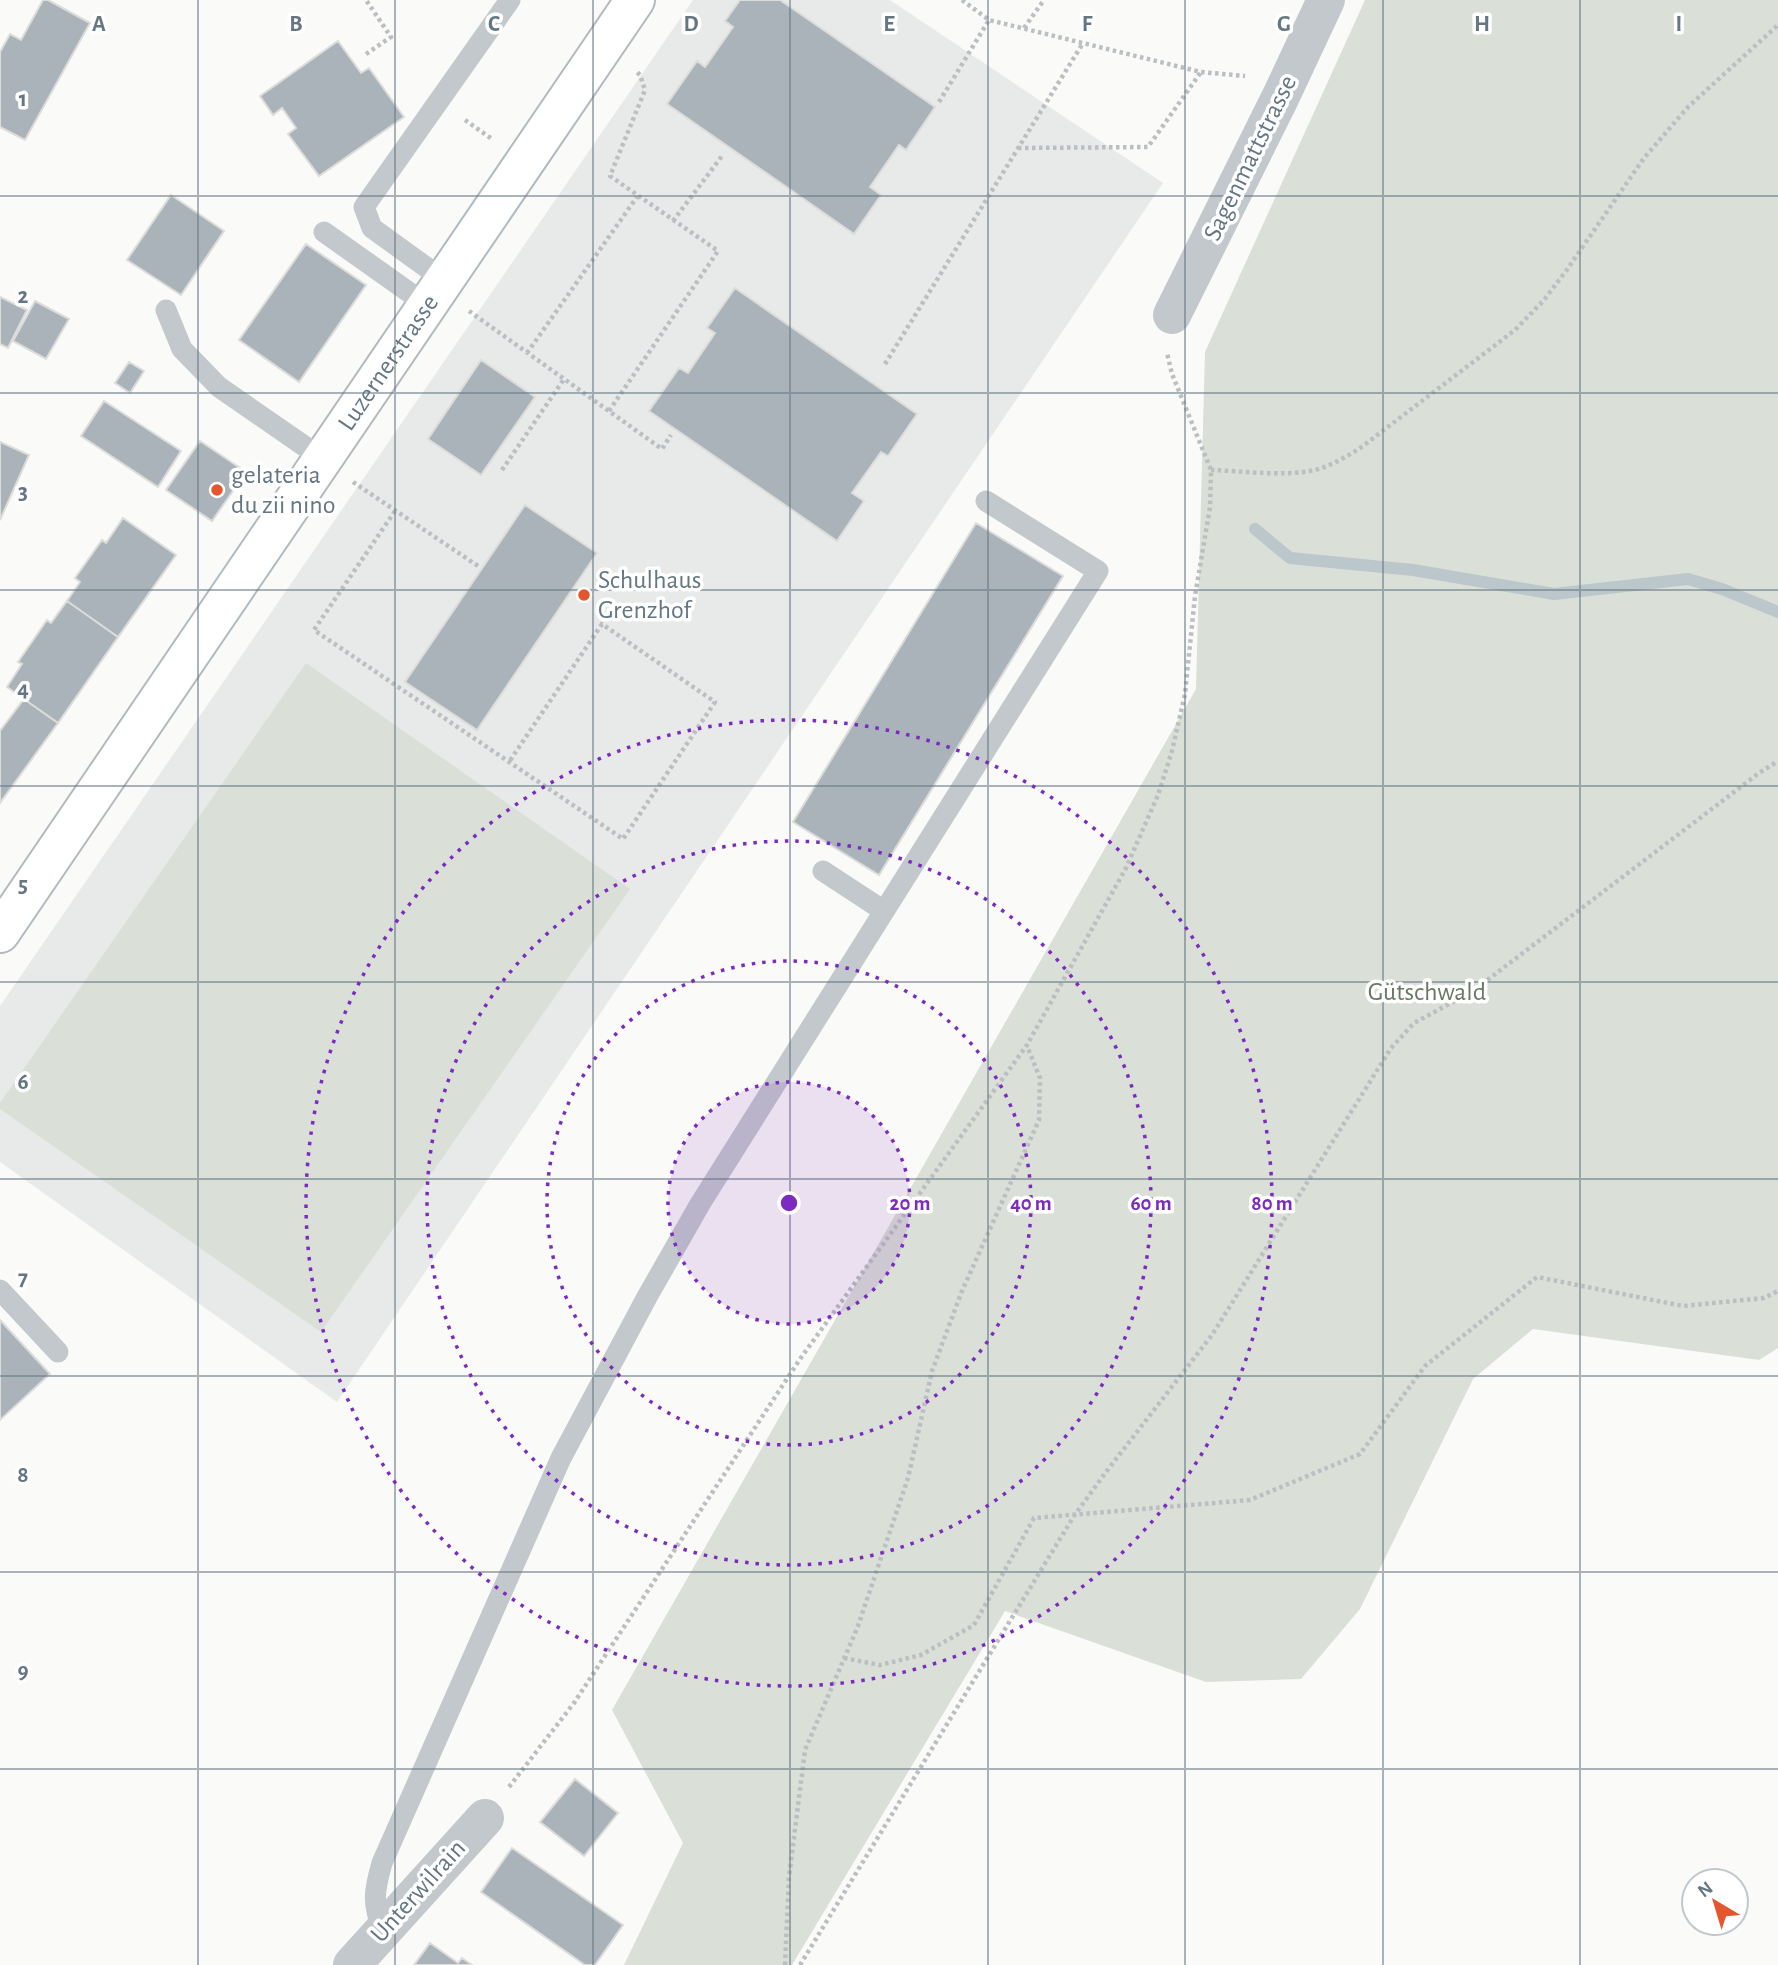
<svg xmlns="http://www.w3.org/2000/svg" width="1778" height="1965" viewBox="0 0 1778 1965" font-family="'Alegreya Sans',sans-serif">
	<rect width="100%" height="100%" fill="#fafaf8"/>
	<path fill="#e8e9e9" d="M693,0H890L1163,183L337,1402L0,1162V1006Z"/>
	<path fill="#dadfd7" d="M1365,0H1778V1348L1759,1360L1533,1329L1473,1379L1360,1609L1301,1679L1206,1682L1005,1611L792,1965H624L683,1843L612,1710L1196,689L1205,352Z
		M306,663L630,889L321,1332L0,1109V1103Z"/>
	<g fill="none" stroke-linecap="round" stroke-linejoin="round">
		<path stroke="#bbc7cb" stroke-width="12" d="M1255,529L1290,558L1413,570L1554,594L1688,579L1722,589L1778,612"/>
	</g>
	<path fill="#aab3b9" stroke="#dcdcda" stroke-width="2" d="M43,0H48L90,23L25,140L0,127V52L10,34L21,40Z
		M740,0H780L935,107L906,150L899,145L870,187L881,195L854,234L667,104L697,61L705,67L733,27L725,21Z
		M338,41L361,73L369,68L404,117L319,176L288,134L296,128L282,108L273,115L260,96Z
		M171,195L224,231L181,295L127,260Z
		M306,244L366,285L299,382L239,340Z
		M735,288L917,414L888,456L881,452L852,493L864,501L837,541L649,411L679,368L688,373L715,333L707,328Z
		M0,297L27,310L8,348L0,344Z
		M35,301L69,319L46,359L13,341Z
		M481,360L535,397L481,475L428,439Z
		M129,362L144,371L130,393L115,383Z
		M104,401L181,451L158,487L81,436Z
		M200,441L246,472L212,521L166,490Z
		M0,442L29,455L0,520Z
		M525,505L597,553L477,730L405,682Z
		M123,518L176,555L118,637L67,601L80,582L75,578L102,540L106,543Z
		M976,523L1063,576L879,875L793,822Z
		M67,601L118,637L58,723L7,687L22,664L18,662L47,620L51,623Z
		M24,699L58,723L0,803V731Z
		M0,1320L50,1374L0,1420Z
		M575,1779L618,1813L584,1856L540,1822Z
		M512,1848L623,1925L595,1965H585L481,1892Z
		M430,1943L458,1963L462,1958L472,1965H414Z"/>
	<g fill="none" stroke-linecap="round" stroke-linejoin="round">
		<g stroke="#b3babf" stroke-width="42">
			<g id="secondary">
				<path id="s1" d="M0,933L635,0"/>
			</g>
		</g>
		<path stroke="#bbbfc2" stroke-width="4.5" stroke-dasharray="3.5 3.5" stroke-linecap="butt" d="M962,0L989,20L1201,72L1245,76
			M1024,28L1044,0
			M366,54L391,37L366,0
			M939,102L989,20
			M465,120L492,139
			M1018,148L1148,147L1201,72
			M673,221L722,156
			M469,311L662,449L671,435
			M527,353L637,197
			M885,364L1083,43
			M609,411L718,251L610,176L645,90L640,75L635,70
			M502,470L564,379
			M1211,470C1243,471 1284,477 1315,470C1331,466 1345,457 1359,449L1515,330L1544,300L1566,271L1644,158L1688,107L1778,25
			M353,482L478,566
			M395,511L314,630L623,839L715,702L602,624L509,762
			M844,1658L880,1665L921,1655L974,1625L1034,1518L1250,1500L1360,1454L1425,1366L1537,1277L1683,1306L1764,1298L1778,1291
			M509,1787L574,1703L800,1359L1027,1045L1126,868L1158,795L1172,751L1185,694L1195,596L1210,507L1211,470L1172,374L1167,353
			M785,1965L789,1877L805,1750L858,1626L908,1478L932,1371L962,1291L1039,1120L1040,1078L1027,1046
			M800,1965L1074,1516L1106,1472L1212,1335L1391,1048L1414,1023L1473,991L1759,773L1778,761"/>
		<path stroke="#c3c8cc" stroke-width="21" d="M324,232L427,305
			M444,280L372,228L364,207L510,0
			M166,310L182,349L219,387L323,459
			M823,871L884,911
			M0,1290L58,1352
			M383,1931C372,1903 374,1891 382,1863L561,1458L647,1297L700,1204L1098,571L986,501"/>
		<path stroke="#c3c8cc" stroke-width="38" d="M1172,315L1281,96L1326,0
			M352,1965L485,1818"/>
		<use href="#secondary" stroke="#fff" stroke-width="38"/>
	</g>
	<path fill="none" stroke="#657683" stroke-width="2" stroke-opacity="0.55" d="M198,0V1965M395,0V1965M593,0V1965M790,0V1965M988,0V1965M1185,0V1965M1383,0V1965M1580,0V1965M0,196H1778M0,393H1778M0,590H1778M0,786H1778M0,982H1778M0,1179H1778M0,1376H1778M0,1572H1778M0,1769H1778"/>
	<circle cx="789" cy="1203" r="121" fill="#7b2cbf" fill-opacity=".12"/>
	<g fill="none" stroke="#7b2cbf" stroke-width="3.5" stroke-dasharray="3.5 7">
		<circle cx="789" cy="1203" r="121"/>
		<circle cx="789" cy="1203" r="242"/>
		<circle cx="789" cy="1203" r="362"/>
		<circle cx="789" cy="1203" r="483"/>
	</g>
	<g fill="#e4572e" stroke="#fff" stroke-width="2.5">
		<circle cx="217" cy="490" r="7"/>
		<circle cx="584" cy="595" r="7"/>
	</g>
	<g text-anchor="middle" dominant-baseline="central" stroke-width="7" stroke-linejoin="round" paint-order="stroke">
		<g font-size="26" fill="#657683" stroke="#fff">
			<text transform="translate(1250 158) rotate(-64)">Sagenmattstrasse</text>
			<text stroke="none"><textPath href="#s1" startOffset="690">Luzernerstrasse</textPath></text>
			<text transform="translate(418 1891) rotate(-48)">Unterwilrain</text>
		</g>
		<g font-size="26" fill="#657683" stroke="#fff" text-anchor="start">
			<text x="231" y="475">gelateria<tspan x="231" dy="30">du zii nino</tspan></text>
			<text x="598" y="580">Schulhaus<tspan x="598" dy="30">Grenzhof</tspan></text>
		</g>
		<g font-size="26" fill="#687a64" stroke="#fff">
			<text x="1427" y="992">Gütschwald</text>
		</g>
	</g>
	<g font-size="23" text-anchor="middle" font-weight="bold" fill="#657683" stroke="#fff" stroke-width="7" stroke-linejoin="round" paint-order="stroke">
		<text x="99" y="31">A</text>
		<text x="296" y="31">B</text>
		<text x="494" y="31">C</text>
		<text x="691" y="31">D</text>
		<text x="889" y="31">E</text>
		<text x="1087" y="31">F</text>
		<text x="1284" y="31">G</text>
		<text x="1482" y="31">H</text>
		<text x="1679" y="31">I</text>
		<text x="23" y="106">1</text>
		<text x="23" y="303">2</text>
		<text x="23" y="499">3</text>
		<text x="23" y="696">4</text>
		<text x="23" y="892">5</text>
		<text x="23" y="1089">6</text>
		<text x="23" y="1285">7</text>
		<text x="23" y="1482">8</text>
		<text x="23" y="1678">9</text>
	</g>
	<circle cx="789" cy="1203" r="10" fill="#7b2cbf" stroke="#fff" stroke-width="3.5"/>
	<g font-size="21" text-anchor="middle" font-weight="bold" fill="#7b2cbf" stroke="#fff" stroke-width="7" stroke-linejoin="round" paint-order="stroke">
		<text x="910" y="1210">20 m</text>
		<text x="1031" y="1210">40 m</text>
		<text x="1151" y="1210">60 m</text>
		<text x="1272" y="1210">80 m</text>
	</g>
	<g transform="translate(1715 1902) rotate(322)"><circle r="33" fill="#ffffff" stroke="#c1c8cd" stroke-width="2"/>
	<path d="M0-5L12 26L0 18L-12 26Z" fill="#e4572e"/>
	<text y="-10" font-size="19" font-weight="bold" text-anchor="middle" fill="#657683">N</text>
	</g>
</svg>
